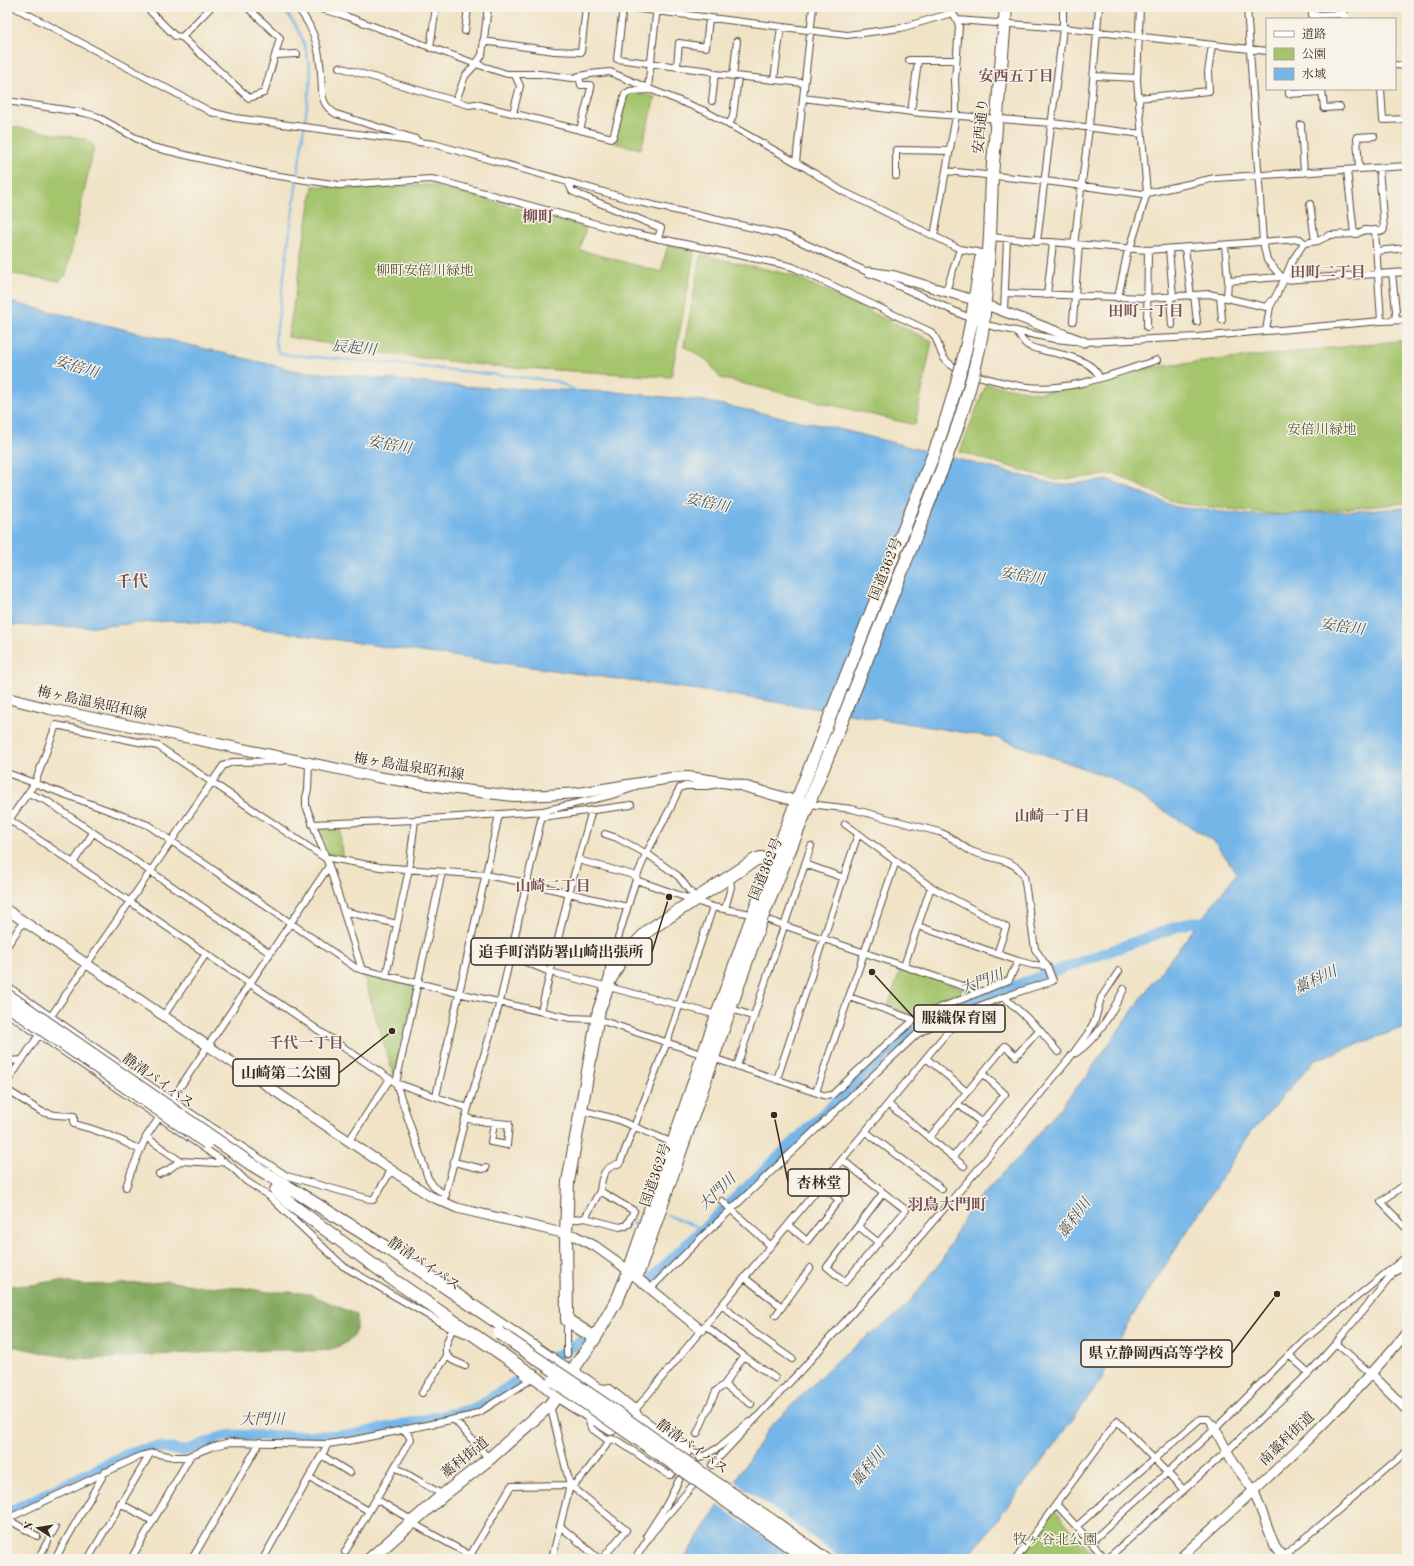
<svg xmlns="http://www.w3.org/2000/svg" width="1414" height="1566" viewBox="0 0 1414 1566" font-family="'Old Standard TT','Noto Serif JP',serif">
	<rect width="100%" height="100%" fill="#f7f3e8"/>
	<filter id="ink" filterUnits="userSpaceOnUse"><feTurbulence type="fractalNoise" baseFrequency=".025" numOctaves="2"/><feDisplacementMap in="SourceGraphic" scale="8" xChannelSelector="R" yChannelSelector="G"/><feConvolveMatrix kernelMatrix="1 2 1 2 8 2 1 2 1" color-interpolation-filters="sRGB"/></filter>
	<filter id="wash" filterUnits="userSpaceOnUse"><feTurbulence type="fractalNoise" baseFrequency=".012" numOctaves="4" result="noise"/><feDisplacementMap in="SourceGraphic" scale="16" xChannelSelector="R" yChannelSelector="G"/><feGaussianBlur stdDeviation="0.9" result="paint"/><feColorMatrix in="noise" values="0 0 0 0 0 0 0 0 0 0 0 0 0 0 0 0 0 1.4 0 .05"/><feComposite in="paint" operator="in"/></filter>
	<g filter="url(#wash)">
		<rect width="100%" height="100%" fill="#f0e3c6"/>
		<path fill="#a5c56d" stroke="#707846" d="M631,93L655,97L641,149L614,143L627,95Z
			M7,126L86,139L94,146L66,275L60,281L7,273Z
			M433,185L586,227L580,250L661,272L668,245L695,250L671,377L490,366L390,354L288,337L313,186L347,188Z
			M701,255L792,275L932,341L915,425L720,378L708,361L684,346Z
			M1407,340V503L1282,515L1176,503L1116,474L1056,480L960,452L986,384L1038,393L1098,381L1136,369Z
			M340,825L342,857L328,854L316,829L318,826Z
			M901,968L967,990L966,993L914,1015L888,1006Z
			M363,974L415,986L394,1077Z
			M1054,1510L1098,1559H1019Z"/>
		<path fill="#84aa60" stroke="#606a3f" d="M61,1281L84,1285L151,1283L167,1281L198,1286L244,1288L268,1292H290L310,1294L357,1315C359,1335 349,1344 331,1349C319,1352 306,1351 294,1350C280,1350 266,1350 252,1351C199,1352 147,1355 94,1359L75,1358L49,1354L7,1345V1286L32,1285L47,1282Z"/>
		<path fill="#75b6e9" stroke="#587084" d="M7,301L297,371L473,387L615,392L703,401L835,428L1059,485L1109,480L1176,507L1250,515H1282L1407,508V1026L1315,1060L1251,1132L1127,1325L1102,1378L1056,1443L967,1559H685L689,1551L770,1427L837,1360L905,1308L941,1262L969,1208L1022,1154L1087,1075L1152,983L1237,873L1215,842L1111,778L998,738L726,694L393,648L222,623L169,621L87,627L7,625Z"/>
		<path fill="#f0e3c6" d="M732,1479L816,1540L841,1559H797L716,1504Z"/>
		<g fill="none" stroke-linecap="round" stroke-linejoin="round">
			<path stroke="#75b6e9" stroke-width="2" d="M281,7C302,30 306,45 311,76L275,342L279,353L289,355L377,362L555,381L577,391
				M667,1215L703,1229
				M632,1224L638,1221"/>
			<path stroke="#75b6e9" stroke-width="11" d="M653,1277L913,1028L930,1019L990,995L1176,927L1193,922H1213
				M554,1357L583,1340
				M7,1513L126,1455L141,1450L158,1447L183,1451L190,1449L218,1438L230,1435L310,1436L354,1435L470,1410L479,1406L523,1377"/>
		</g>
	</g>
	<g filter="url(#ink)">
		<g fill="none" stroke-linecap="round" stroke-linejoin="round">
			<g stroke="#564637" stroke-width="8">
				<path id="street" d="M14,7L211,112L235,118L434,144L639,202L788,236L965,316
					M146,7L175,36L182,37L249,98L264,93L280,38L247,7
					M297,7C319,33 321,60 322,92C323,103 327,108 336,114L416,139
					M313,7L340,14L476,64L507,74H540L572,78L590,74L610,72L652,90L630,91L625,94L613,137L612,138L475,104L469,105L339,67
					M623,7L617,59L710,71L715,74L804,83
					M624,7L847,35L901,28L952,13
					M1247,7L1263,242L1267,260L1284,280L1270,307L1266,330
					M1311,7L1312,15L1344,14V19
					M957,20L1063,28L1267,51
					M465,31L468,7
					M182,37L211,7
					M483,41L554,51L581,52L586,7
					M430,48L436,7
					M276,55L297,54
					M909,60H956
					M1395,65L1407,66
					M677,66L679,43L706,47L709,18
					M579,76L581,85H590L591,88L580,130
					M733,76L737,41
					M1094,76L1137,78
					M774,80L781,27
					M648,88L657,7
					M1289,89V94L1322,92
					M1381,89L1383,120L1407,119
					M652,90L705,111L806,168L842,191L859,199L960,249L982,253
					M1322,90L1324,108L1340,107
					M803,98L920,113L1052,123L1142,134
					M1138,98L1209,91L1208,72L1212,45
					M7,101L85,113L96,116L152,147L266,174L339,185L431,179L441,181L618,230L781,264L793,267L931,332C939,339 938,349 944,358C948,364 955,368 962,371
					M456,101L465,76L476,64L482,55L488,7
					M712,101L715,74
					M911,112L918,61
					M513,113L520,86L515,75
					M729,125L733,116L738,77
					M1301,125L1304,173
					M796,162L813,7
					M1379,168L1384,229L1383,231L1365,230L1356,234L1330,235L1318,241L1304,243L1292,261L1284,280L1407,272
					M1359,169L1357,137L1374,136
					M1347,170L1354,234
					M946,171L1045,181L1143,194L1215,178L1407,166
					M896,176V150L950,151
					M568,182L572,191L580,195L661,228L658,239
					M1310,204L1315,241
					M1375,230L1381,321
					M934,236L956,116V100L955,81L959,26L957,20L949,7
					M990,237L1148,250L1300,239L1304,243
					M1037,242L1063,28V7
					M1074,245L1089,128L1099,7
					M1225,245L1228,281L1227,298
					M1185,248L1191,296
					M1130,249L1147,193L1137,81L1140,7
					M1169,249L1173,297
					M1376,251L1407,248
					M1392,273L1396,311L1395,320
					M1228,281L1281,277
					M946,291L960,249
					M1005,293L1148,298L1209,294L1266,307L1271,301
					M1047,295L1053,243
					M1194,295L1197,322
					M1220,296L1222,320
					M1170,297L1172,325
					M1118,298L1128,249
					M1004,311L1007,239
					M1073,321L1079,245
					M991,326L1055,339L1084,342L1198,337L1381,321L1407,320
					M1147,327L1148,250
					M1016,331C1019,335 1023,342 1027,345C1033,349 1040,349 1045,351C1062,354 1093,360 1099,377
					M971,374C990,379 1008,385 1028,387C1072,392 1115,373 1157,360
					M309,763L308,790L306,797V806L329,866L362,970
					M7,773L148,825L356,968L458,993L570,1018L597,1019L826,1096L832,1095L872,1057L914,1020L927,1013L980,992
					M28,793L47,801L270,953
					M542,817L631,805
					M7,818L390,1079L396,1083L468,1108
					M7,823L35,783L56,725L158,746L325,858H330L380,867L485,875L527,883L627,907
					M312,824L415,820L543,811L612,795L633,788
					M845,824L931,887L1006,927L997,954
					M605,834L617,838L649,855L678,876L696,899
					M578,860L637,876
					M73,863L93,833
					M805,864L811,846
					M442,872L396,1083L428,1178L435,1188L446,1195
					M636,880L713,907L746,913
					M725,909L731,887L730,878
					M344,911L397,924
					M771,921L980,992L1009,980L1018,961L1033,965L1047,966
					M918,926L1018,961
					M7,946L24,921
					M511,956L550,972L717,1015
					M904,966L931,887
					M386,976L409,869L415,820
					M608,976L609,968L637,876L646,854L670,809L677,793L680,788L685,786H707L720,784
					M7,986L171,1100L287,1176L373,1200L391,1171
					M849,997L915,1020
					M1004,997L1038,1028L1058,1052
					M730,1008L754,1017
					M541,1011L569,893L592,810
					M7,1013L233,1168L246,1181L269,1196L343,1266L448,1327L465,1334
					M164,1015L206,954
					M49,1019L223,766L232,762L283,761
					M1076,1053C1098,1038 1112,1012 1124,989
					M926,1058L967,1092
					M7,1061L22,1060
					M737,1066L805,864L844,878
					M777,1079L858,834
					M7,1082L41,1032
					M7,1090L42,1112L55,1115L74,1116V1124C99,1130 118,1138 140,1150
					M816,1092L896,861
					M436,1096L499,815
					M170,1102L329,866
					M888,1104L964,1166
					M958,1104L982,1123
					M580,1110L616,1119L673,1143
					M465,1118C480,1122 494,1123 509,1124L507,1145L491,1142L494,1123
					M866,1132L942,1189
					M146,1137L180,1161
					M929,1138L1005,1046L1016,1056L1039,1030
					M348,1142L390,1079
					M953,1157L1005,1094L983,1074
					M843,1160C863,1177 884,1193 906,1210L845,1282L827,1267L883,1193
					M454,1162L483,1169L486,1168
					M159,1174L168,1170L180,1161L217,1163L224,1161
					M1407,1183L1381,1202L1407,1229
					M126,1187L131,1172L146,1137L161,1115
					M722,1201L771,1246
					M443,1203L468,1108L500,1002L543,811
					M585,1218L600,1191
					M566,1221L585,1218L620,1227L629,1224
					M788,1225L807,1241L839,1200L821,1185
					M626,1226L634,1211L600,1191C602,1175 603,1168 620,1163L667,1042L713,907
					M858,1226L879,1243
					M745,1278L782,1307
					M650,1289L702,1237L916,1035C934,1023 954,1016 974,1008C1000,998 1026,989 1053,981L1048,968L1035,949L1024,876C1014,857 986,859 969,850C958,844 952,836 939,832L852,809L809,804
					M722,1305L752,1331L792,1359
					M776,1315L810,1268
					M567,1320V1354
					M705,1325L744,1356L775,1378
					M452,1329L446,1345V1354L452,1360L465,1366
					M1336,1343L1371,1374
					M1289,1355L1309,1373
					M724,1385L751,1404
					M596,1387L610,1388L636,1409L637,1412
					M422,1393L447,1356
					M550,1405L570,1485L552,1559
					M636,1409L963,1013
					M587,1415L591,1428L609,1441
					M454,1419L489,1459
					M697,1434L716,1391L724,1385L744,1356
					M676,1438L702,1457
					M323,1456L350,1473
					M700,1458L718,1448L749,1422
					M712,1465L804,1367L891,1270L974,1174L1069,1059L1088,1033L1095,1020L1101,998L1119,971
					M395,1467L443,1495
					M310,1478L369,1511
					M570,1485L626,1530L602,1559
					M376,1499L413,1521
					M120,1503L152,1521
					M1056,1504L1106,1559
					M7,1519L140,1456L153,1453L174,1457H186L211,1447L230,1442L328,1444L354,1440L470,1416L481,1411L530,1380L524,1376
					M7,1519L37,1536
					M412,1523L477,1559
					M560,1526L599,1559
					M1077,1526L1200,1419H1208L1213,1425
					M647,1535L667,1504L679,1480
					M1091,1542L1215,1429L1304,1340L1407,1256
					M345,1552L411,1439L404,1429
					M1282,1557L1315,1530L1407,1451
					M38,1559L55,1528
					M55,1559L105,1472
					M88,1559L150,1454
					M131,1559L191,1455
					M192,1559L260,1442
					M263,1559L328,1444
					M468,1559L511,1486L570,1485L576,1483L587,1471L611,1439L618,1441L669,1475H671L679,1465
					M635,1559L652,1533L694,1484
					M1016,1559L1117,1421L1184,1490
					M1107,1559L1227,1451L1309,1373L1336,1343L1393,1274L1407,1263"/>
			</g>
			<g stroke="#564637" stroke-width="11">
				<path id="secondary" d="M869,272L895,276L967,298
					M992,307L1084,342
					M7,910L430,1196L457,1208L575,1236L595,1246L620,1264L701,1330
					M1371,1374L1407,1410
					M1213,1425L1233,1462L1254,1491L1275,1547L1284,1559
					M1179,1559C1258,1487 1339,1415 1407,1332"/>
			</g>
			<g stroke="#564637" stroke-width="12">
				<path id="primary" d="M7,698L50,709L377,777L448,788L513,796L546,795L579,793L671,778L688,777L736,784L803,803"/>
			</g>
			<g stroke="#564637" stroke-width="14">
				<path id="highway" d="M971,324L981,259
					M983,327L990,237L992,176L1006,7
					M251,1164L392,1251L563,1367L586,1381L685,1452
					M276,1190L291,1204L388,1276L538,1379L558,1396L611,1429
					M638,1273L761,920L811,798
					M595,1338L567,1320L566,1233L568,1182L599,1010L610,980L622,958L649,930L755,860L761,858L773,862
					M707,1477L774,1522L825,1559
					M701,1483L807,1559
					M370,1559L443,1495L489,1459L550,1405L573,1374L576,1365L595,1338L618,1298L629,1271L717,1015L748,928L799,795"/>
			</g>
			<use href="#street" stroke="#fff" stroke-width="6"/>
			<use href="#secondary" stroke="#fff" stroke-width="9"/>
			<use href="#primary" stroke="#fff" stroke-width="10"/>
			<use href="#highway" stroke="#fff" stroke-width="12"/>
			<g stroke="#564637" stroke-width="14" stroke-linecap="butt">
				<path id="highway-bridge" d="M799,795L936,448C951,407 963,366 971,324
					M811,798C845,715 878,631 911,548C939,476 971,404 983,327
					M7,995L251,1164
					M7,1005L207,1143
					M499,1333L610,1408L707,1477
					M554,1381L701,1483"/>
			</g>
			<use href="#highway-bridge" stroke="#fff" stroke-width="12"/>
		</g>
	</g>
	<g text-anchor="middle" dominant-baseline="central" stroke-width="3" stroke-linejoin="round" paint-order="stroke">
		<g font-size="14" fill="#3b2a1e" stroke="#f7f3e8">
			<text transform="translate(981 126) rotate(-85)">安西通り</text>
			<text transform="translate(886 569) rotate(-68)">国道362号</text>
			<text transform="translate(92 703) rotate(12)">梅ヶ島温泉昭和線</text>
			<text transform="translate(409 767) rotate(9)">梅ヶ島温泉昭和線</text>
			<text transform="translate(766 869) rotate(-68)">国道362号</text>
			<text transform="translate(158 1081) rotate(35)">静清バイパス</text>
			<text transform="translate(656 1175) rotate(-71)">国道362号</text>
			<text transform="translate(424 1264) rotate(34)">静清バイパス</text>
			<text transform="translate(1287 1439) rotate(-44)">南藁科街道</text>
			<text transform="translate(692 1447) rotate(35)">静清バイパス</text>
			<text transform="translate(465 1458) rotate(-39)">藁科街道</text>
		</g>
		<g font-size="14" fill="#5b5836" stroke="#f7f3e8">
			<text x="425" y="271">柳町安倍川緑地</text>
			<text x="1322" y="430">安倍川緑地</text>
			<text x="1055" y="1540">牧ヶ谷北公園</text>
		</g>
		<g font-size="15" font-weight="bold" fill="#7a5255" stroke="#f7f3e8">
			<text x="1016" y="77">安西五丁目</text>
			<text x="1328" y="273">田町二丁目</text>
			<text x="1146" y="312">田町一丁目</text>
			<text x="1052" y="817">山崎一丁目</text>
			<text x="553" y="887">山崎二丁目</text>
			<text x="306" y="1044">千代一丁目</text>
		</g>
		<g font-size="15" font-style="italic" fill="#4c545b" stroke="#f7f3e8">
			<text transform="translate(354 349) rotate(6)">辰起川</text>
			<text transform="translate(76 368) rotate(17)">安倍川</text>
			<text transform="translate(389 446) rotate(10)">安倍川</text>
			<text transform="translate(707 504) rotate(12)">安倍川</text>
			<text transform="translate(1022 577) rotate(9)">安倍川</text>
			<text transform="translate(1342 628) rotate(8)">安倍川</text>
			<text transform="translate(1316 981) rotate(-25)">藁科川</text>
			<text transform="translate(982 983) rotate(-21)">大門川</text>
			<text transform="translate(718 1193) rotate(-44)">大門川</text>
			<text transform="translate(1075 1219) rotate(-54)">藁科川</text>
			<text x="262" y="1420">大門川</text>
			<text transform="translate(869 1468) rotate(-51)">藁科川</text>
		</g>
		<g font-size="16" font-weight="bold" fill="#7a5255" stroke="#f7f3e8">
			<text x="538" y="218">柳町</text>
			<text x="132" y="583">千代</text>
			<text x="947" y="1206">羽鳥大門町</text>
		</g>
	</g>
	<path fill="none" stroke="#3b2a1e" stroke-width="1.5" d="M669 897L652 952M872 972L914 1018M392 1031L339 1073M774 1115L788 1182M1277 1294L1232 1353"/>
	<g fill="#3b2a1e" stroke="#f7f3e8" stroke-width="1.5">
		<circle cx="669" cy="897" r="4"/>
		<circle cx="872" cy="972" r="4"/>
		<circle cx="392" cy="1031" r="4"/>
		<circle cx="774" cy="1115" r="4"/>
		<circle cx="1277" cy="1294" r="4"/>
	</g>
	<g fill="#f7f3e8" stroke="#3b2a1e" stroke-width="1.5">
		<rect x="471" y="938" width="181" height="27" rx="4"/>
		<rect x="914" y="1005" width="91" height="27" rx="4"/>
		<rect x="233" y="1059" width="106" height="27" rx="4"/>
		<rect x="788" y="1169" width="61" height="27" rx="4"/>
		<rect x="1081" y="1340" width="151" height="27" rx="4"/>
	</g>
	<g font-size="15" text-anchor="middle" font-weight="bold" fill="#3b2a1e">
		<text x="561" y="957">追手町消防署山崎出張所</text>
		<text x="959" y="1023">服織保育園</text>
		<text x="286" y="1078">山崎第二公園</text>
		<text x="819" y="1188">杏林堂</text>
		<text x="1156" y="1358">県立静岡西高等学校</text>
	</g>
	<rect width="1414" height="1566" fill="none" stroke="#f7f3e8" stroke-width="24"/>
	<rect x="1266" y="18" width="130" height="72" fill="#f7f3e8" stroke="#aca397"/>
	<rect x="1274" y="31" width="20" height="6" fill="#ffffff" stroke="#aca397"/>
	<text x="1302" y="38" font-size="12" fill="#3b2a1e">道路</text>
	<rect x="1274" y="48" width="20" height="12" fill="#a5c56d" stroke="#aca397"/>
	<text x="1302" y="58" font-size="12" fill="#3b2a1e">公園</text>
	<rect x="1274" y="68" width="20" height="12" fill="#75b6e9" stroke="#aca397"/>
	<text x="1302" y="78" font-size="12" fill="#3b2a1e">水域</text>
	<g transform="translate(38 1528) rotate(282)" stroke="#f7f3e8" stroke-width="3" paint-order="stroke">
	<path d="M0-3L7 15L0 10L-7 15Z" fill="#3b2a1e"/>
	<text y="-6" font-size="11" font-weight="bold" text-anchor="middle" fill="#3b2a1e">N</text>
	</g>
</svg>
